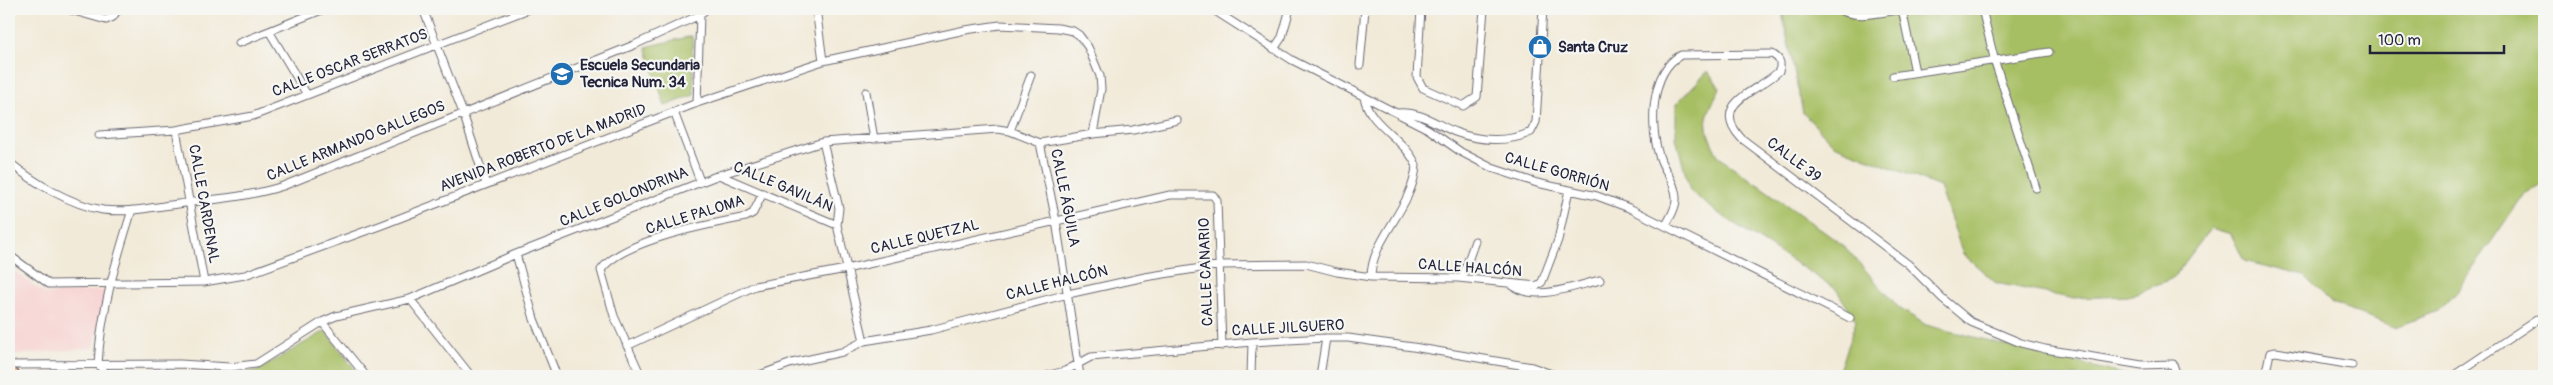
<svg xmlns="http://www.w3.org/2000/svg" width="2553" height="385" viewBox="0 0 2553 385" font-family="Pangolin,sans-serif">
	<rect width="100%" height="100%" fill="#f6f6f2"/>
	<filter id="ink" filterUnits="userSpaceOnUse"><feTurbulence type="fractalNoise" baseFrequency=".02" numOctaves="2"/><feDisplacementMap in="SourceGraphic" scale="10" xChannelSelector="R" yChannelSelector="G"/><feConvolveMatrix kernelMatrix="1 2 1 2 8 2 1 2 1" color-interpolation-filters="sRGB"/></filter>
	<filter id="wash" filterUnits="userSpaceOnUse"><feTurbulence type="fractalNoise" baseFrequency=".0096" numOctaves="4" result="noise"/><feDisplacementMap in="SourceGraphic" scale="20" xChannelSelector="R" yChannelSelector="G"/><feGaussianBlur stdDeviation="1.12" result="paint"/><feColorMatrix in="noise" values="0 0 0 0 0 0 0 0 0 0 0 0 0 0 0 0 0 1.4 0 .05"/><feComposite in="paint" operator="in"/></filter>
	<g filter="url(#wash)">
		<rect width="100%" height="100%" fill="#f2ead8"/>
		<path fill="#f7d0cf" d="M9,268L46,294L108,290L93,348L13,355L9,351Z"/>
		<path fill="#a7bf64" stroke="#647050" d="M1784,9H2544V184L2524,194L2458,290L2438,311L2395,327L2332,303L2305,276L2244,261L2231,234L2211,228L2173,278L2129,296L2070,298L1996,283L1963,254L1940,187L1834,145L1803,113L1783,18Z
			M692,36L694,95L665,106L646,47Z
			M1708,71L1720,88C1704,119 1701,125 1719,157L1844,246L1899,308L1926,325L2130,376H1837L1856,321L1836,289L1718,213L1690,191L1676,138V104Z
			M325,331L360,376L122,375L255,372Z"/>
	</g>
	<g filter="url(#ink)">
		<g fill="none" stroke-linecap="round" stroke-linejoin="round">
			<g stroke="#6b6872" stroke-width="9">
				<path id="street" d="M67,9L106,20L113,17L118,9
					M423,9L463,113L486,184
					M819,9L817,16L823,61
					M1212,9L1292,60L1428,129L1461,152L1492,168L1537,183L1597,196L1629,208L1850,318
					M1421,9L1417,77L1423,88L1463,106L1477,97L1484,9
					M1838,9C1857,20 1883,12 1904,9
					M1902,9L1915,72
					M1982,9L1995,62L2036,188
					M269,31L306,93
					M239,43L324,9
					M1274,49L1282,37L1290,9
					M1360,65L1365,9
					M1893,76L2049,52
					M866,92L874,139
					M1364,97C1370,127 1405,138 1416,165C1414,207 1371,239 1371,277
					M697,103L700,15
					M674,112L700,181
					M1398,113C1420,111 1436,124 1455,132C1479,141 1508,143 1531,132L1536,122L1543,9
					M176,130L204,282
					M1010,131L1031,75
					M99,135L176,130L253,116L529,9
					M823,142L839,208L837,225L864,341
					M1040,143L1056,221L1080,376
					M9,162C33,182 71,205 103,210C127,213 154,207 178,204C213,199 249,197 283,186L634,45L700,15L706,9
					M719,175L837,225
					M1666,225C1670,217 1676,209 1676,200C1677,186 1666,173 1661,161C1649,131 1649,72 1681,55L1772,54C1779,58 1782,62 1779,71C1760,91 1708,102 1741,138L1908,264L1942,298L1971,322L2021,343L2045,349L2142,365L2173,364L2177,376
					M516,254L534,319L557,376
					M9,255L49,284L204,282L245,275L382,225L697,103L823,61L965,30L1000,25L1058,28L1073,31L1079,35L1088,47L1100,76L1101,89L1093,134
					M1462,278L1475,241
					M1513,286C1536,302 1574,286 1600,280
					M410,299L471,376
					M322,322L366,376
					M627,346L755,286L846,269L1170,195H1213L1217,201L1222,346
					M9,365L180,364L230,367L256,364L322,322L336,316L410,299L516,254L719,175L823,142L998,129L1010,131L1040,143L1093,134L1133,130L1177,120
					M108,376L98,364C101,310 116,261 132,210
					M641,376L614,316L601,270C622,240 710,224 746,217L753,213L763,193
					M757,376L792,363L842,352L864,341L931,330L1068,294L1145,277L1220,265L1306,264L1337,272L1371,277L1458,278L1537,286L1542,282L1558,240L1569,190
					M1046,376L1065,371L1091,357L1252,342L1326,338H1348L1413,347L1532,367L1557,376
					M1251,376L1252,342
					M1320,376L1326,338
					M1521,376L1523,366
					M2265,376L2270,353L2276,352L2352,365
					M2453,376L2544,315"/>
			</g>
			<g stroke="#6b6872" stroke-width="14">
				<path id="primary" d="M9,370L14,376"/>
			</g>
			<use href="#street" stroke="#fff" stroke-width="7"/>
			<use href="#primary" stroke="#fabb8c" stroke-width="11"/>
		</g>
	</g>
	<defs>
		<g id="shop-disc" transform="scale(1.25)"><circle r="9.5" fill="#1f6fb2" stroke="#f6f6f2"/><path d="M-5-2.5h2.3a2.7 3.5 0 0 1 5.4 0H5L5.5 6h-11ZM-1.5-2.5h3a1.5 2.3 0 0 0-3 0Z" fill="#fff"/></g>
		<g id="school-disc" transform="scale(1.25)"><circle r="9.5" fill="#1f6fb2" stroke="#f6f6f2"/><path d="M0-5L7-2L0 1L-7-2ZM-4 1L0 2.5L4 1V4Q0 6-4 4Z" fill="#fff"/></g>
	</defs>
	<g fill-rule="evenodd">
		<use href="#shop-disc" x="1540" y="47"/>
		<use href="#school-disc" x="562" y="74"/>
	</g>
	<g text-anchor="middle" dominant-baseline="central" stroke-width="4.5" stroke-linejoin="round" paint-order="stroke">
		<g font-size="15" font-weight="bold" fill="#22223b" stroke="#f6f6f2" text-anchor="start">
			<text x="1558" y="47">Santa Cruz</text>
			<text x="580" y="65">Escuela Secundaria<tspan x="580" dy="17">Tecnica Num. 34</tspan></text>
		</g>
		<g font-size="15" fill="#22223b" stroke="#f6f6f2">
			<text transform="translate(350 63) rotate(-21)">CALLE OSCAR SERRATOS</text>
			<text transform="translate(356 141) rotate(-22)">CALLE ARMANDO GALLEGOS</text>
			<text transform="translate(543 148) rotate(-21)">AVENIDA ROBERTO DE LA MADRID</text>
			<text transform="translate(1794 160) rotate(37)">CALLE 39</text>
			<text transform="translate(1557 172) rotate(16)">CALLE GORRIÓN</text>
			<text transform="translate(783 187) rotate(23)">CALLE GAVILÁN</text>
			<text transform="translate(624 197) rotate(-22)">CALLE GOLONDRINA</text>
			<text transform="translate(1065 198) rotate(79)">CALLE ÁGUILA</text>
			<text transform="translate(204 204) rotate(80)">CALLE CARDENAL</text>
			<text transform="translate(695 215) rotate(-17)">CALLE PALOMA</text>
			<text transform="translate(925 237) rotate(-13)">CALLE QUETZAL</text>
			<text transform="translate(1470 268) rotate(4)">CALLE HALCÓN</text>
			<text transform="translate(1206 272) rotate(-92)">CALLE CANARIO</text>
			<text transform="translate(1057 283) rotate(-14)">CALLE HALCÓN</text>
			<text transform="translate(1288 328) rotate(-3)">CALLE JILGUERO</text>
		</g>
	</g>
	<rect width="2553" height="385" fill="none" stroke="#f6f6f2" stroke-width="30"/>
	<path d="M2370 45v8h134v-8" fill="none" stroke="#22223b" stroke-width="2.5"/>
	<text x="2378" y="45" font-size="15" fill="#22223b" stroke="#f6f6f2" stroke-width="4" paint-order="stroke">100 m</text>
</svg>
